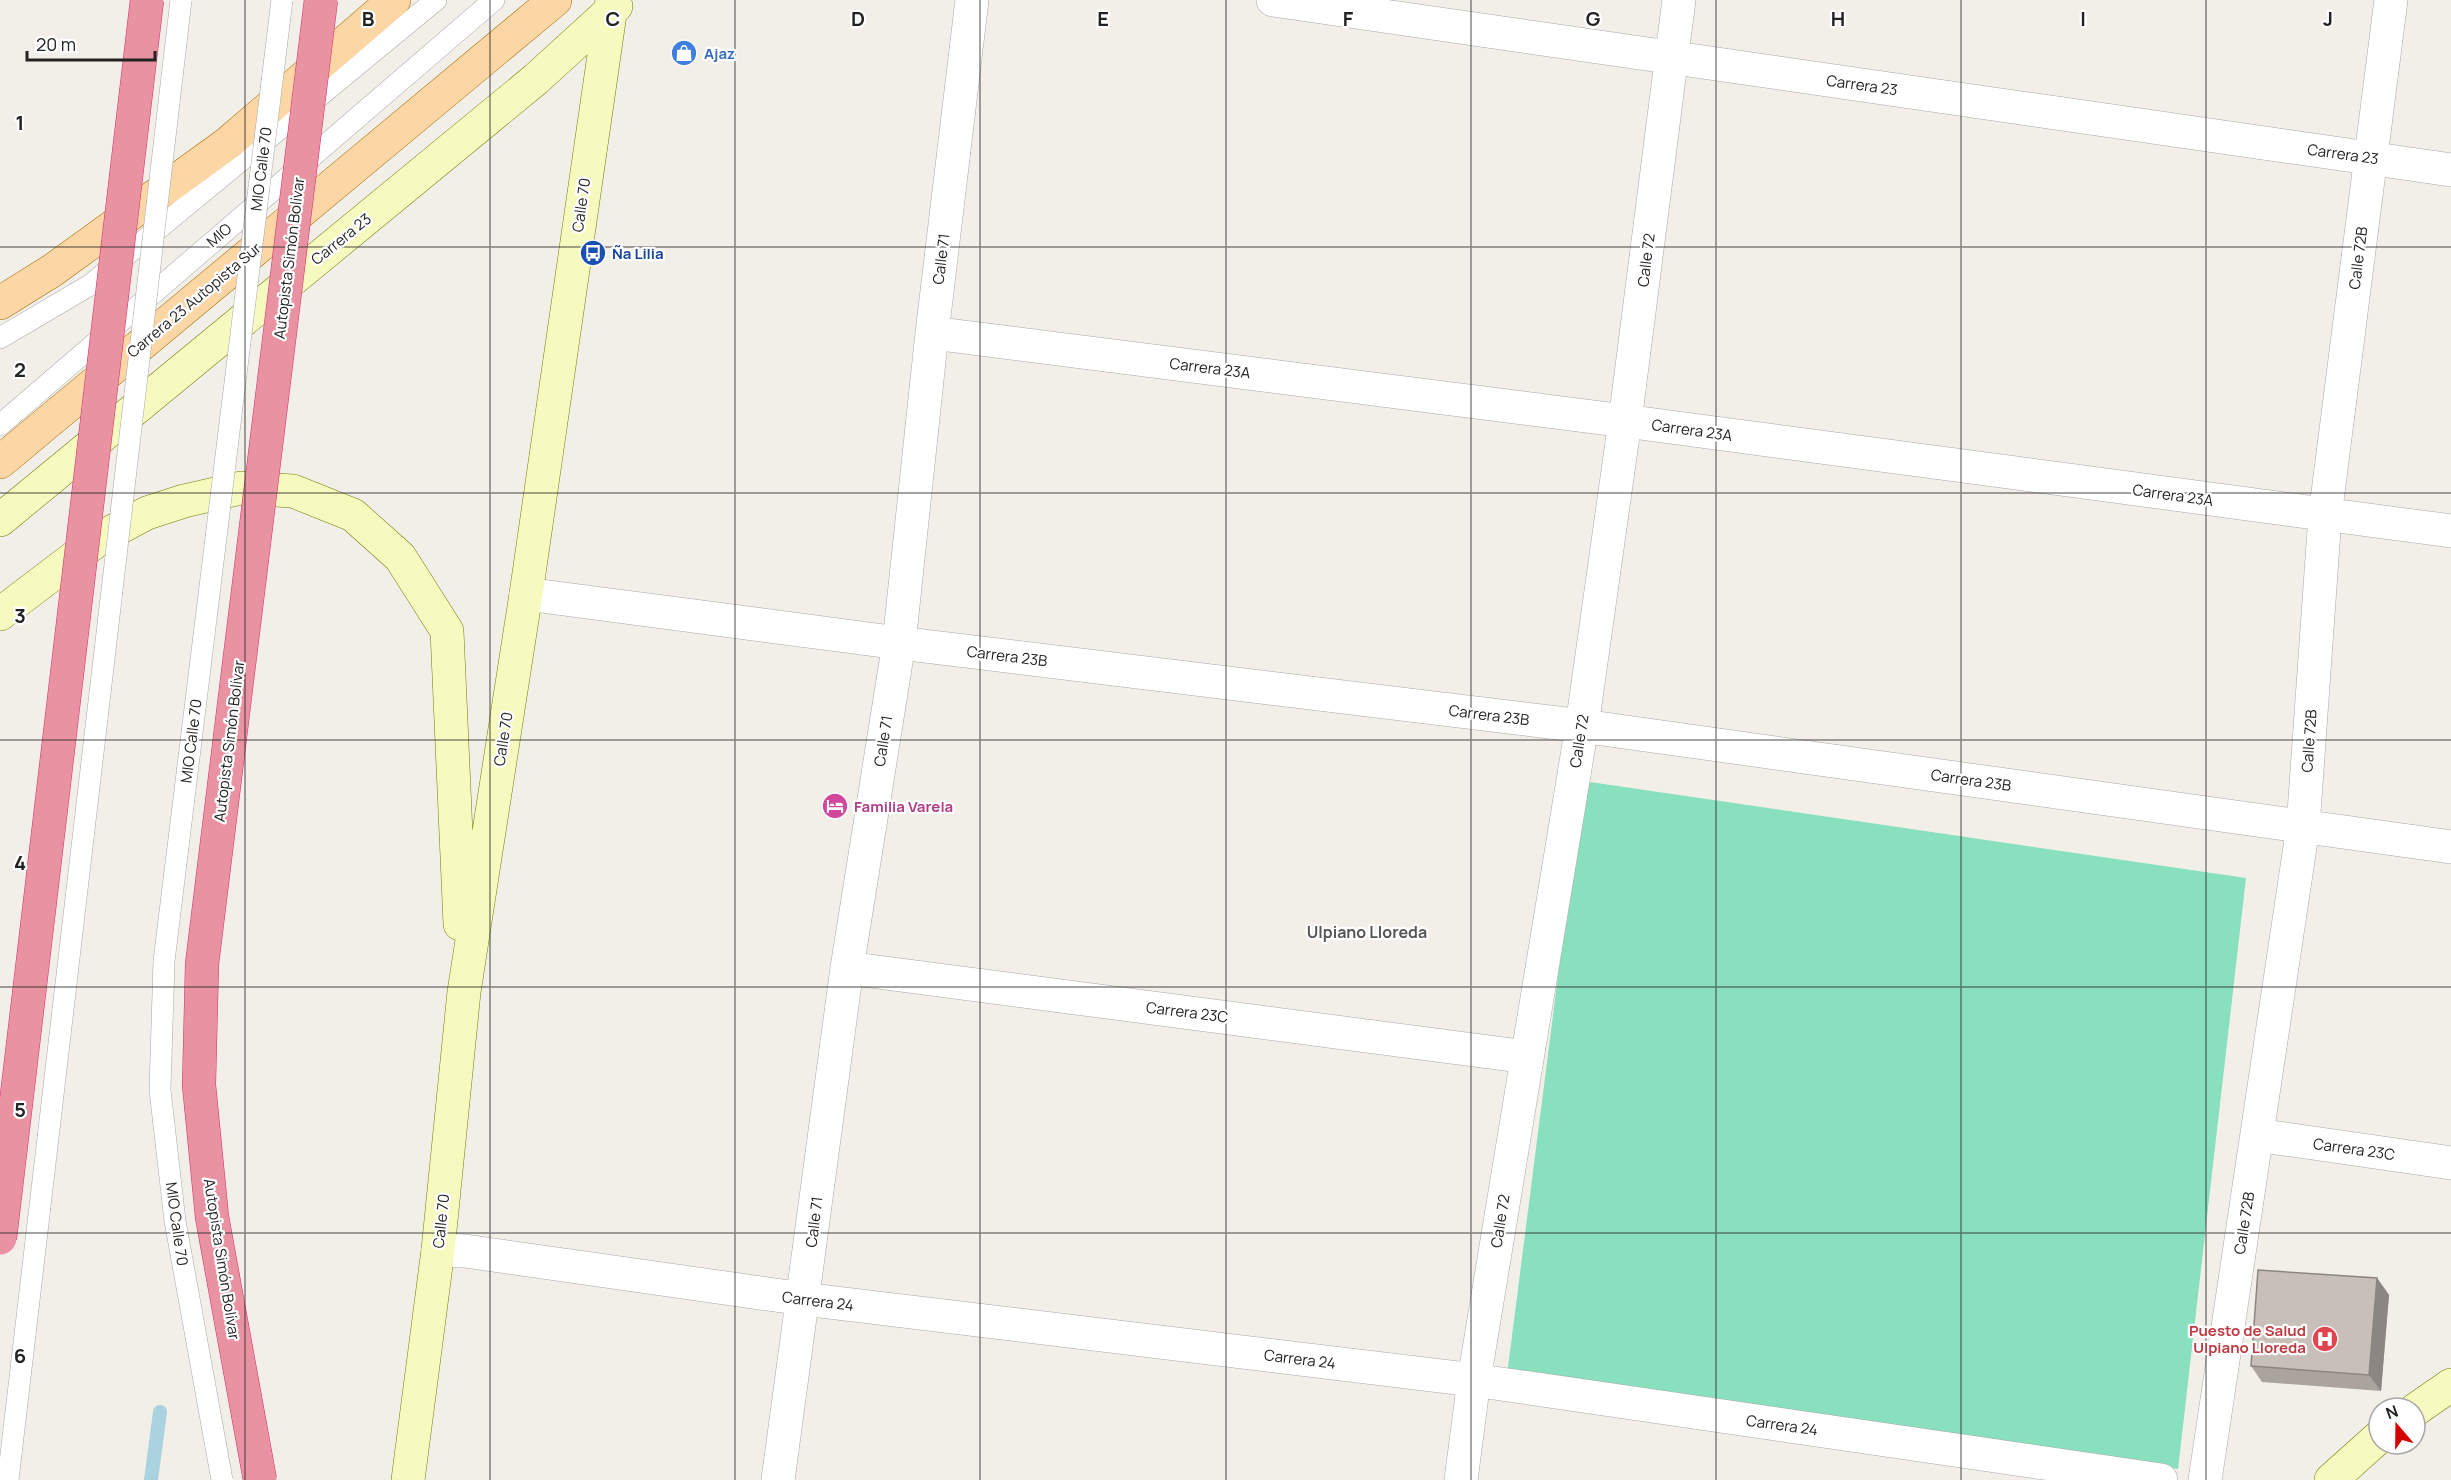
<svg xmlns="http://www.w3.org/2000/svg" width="2451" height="1480" viewBox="0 0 2451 1480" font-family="Manrope,sans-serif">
	<rect width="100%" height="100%" fill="#f2efe9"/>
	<path fill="#88e0be" d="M1583,781L2246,878L2178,1469L1507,1375Z"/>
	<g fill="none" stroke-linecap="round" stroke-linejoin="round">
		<path stroke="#aad3df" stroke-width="14" d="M151,1480L160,1412"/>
		<g stroke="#a9a9a9" stroke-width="22">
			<path id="lane" d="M0,338L90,285L436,0
				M0,425L494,0"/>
		</g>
		<g stroke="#a9a9a9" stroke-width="34">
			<path id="street" d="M1273,0L2451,170
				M932,333L1625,421L2451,531
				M526,594L899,643L1582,726L2451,847
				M847,968L1527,1057
				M2257,1135L2451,1163
				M438,1250L465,1251L803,1299L1474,1380L2161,1480
				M778,1480L847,968L899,643L932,333L972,0
				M1461,1480L1474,1380L1582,726L1625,421L1679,0
				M2205,1480L2303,827L2325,516L2391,0"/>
		</g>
		<g stroke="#707d05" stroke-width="34">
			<path id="secondary" d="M0,520L536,79L616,6
				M0,614L100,538L147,513L184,501L241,488L293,491L353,515L400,557L447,631L460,924
				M2415,1410L2451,1385
				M408,1480L438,1250L464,992L526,594L612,0
				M2331,1480L2379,1437"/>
		</g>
		<g stroke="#a06b00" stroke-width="34">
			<path id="primary" d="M0,303L53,270L228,143L394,0
				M0,462L555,0"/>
		</g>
		<use href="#lane" stroke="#fff" stroke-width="21"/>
		<use href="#street" stroke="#fff" stroke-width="33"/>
		<use href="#secondary" stroke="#f7fabf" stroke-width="33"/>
		<use href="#primary" stroke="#fcd6a4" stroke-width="33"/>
		<g stroke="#a9a9a9" stroke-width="22" stroke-linecap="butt">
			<path id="lane-bridge" d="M8,1480L181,0
				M222,1480L175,1221L160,1090L164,961L282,0"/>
		</g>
		<g stroke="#dc2a67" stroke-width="34" stroke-linecap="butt">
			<path id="highway-bridge" d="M0,1238L147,0
				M260,1480L212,1217L199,1085L202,964L321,0"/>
		</g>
		<use href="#lane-bridge" stroke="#fff" stroke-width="21"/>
		<use href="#highway-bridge" stroke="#e892a2" stroke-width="33"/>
	</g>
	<path fill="#aba49e" d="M2377,1278L2389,1295L2381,1391L2262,1382L2251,1366Z"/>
	<path fill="#8b8681" d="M2377,1278L2389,1295L2381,1391L2369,1375Z"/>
	<path fill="#c7bfb8" stroke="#8b8681" stroke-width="1.5" d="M2258,1270L2377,1278L2369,1375L2251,1366Z"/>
	<path fill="none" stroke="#222" stroke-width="1.5" stroke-opacity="0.55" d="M245,0V1480M490,0V1480M735,0V1480M980,0V1480M1226,0V1480M1471,0V1480M1716,0V1480M1961,0V1480M2206,0V1480M0,247H2451M0,493H2451M0,740H2451M0,987H2451M0,1233H2451"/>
	<defs>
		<g id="shop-disc" transform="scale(1.35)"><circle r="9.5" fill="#3f7fe0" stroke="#fff"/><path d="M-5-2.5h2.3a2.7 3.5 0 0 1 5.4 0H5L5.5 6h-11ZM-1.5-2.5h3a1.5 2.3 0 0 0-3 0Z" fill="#fff"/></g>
		<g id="bus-disc" transform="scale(1.35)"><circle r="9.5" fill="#1a4fb4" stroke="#fff"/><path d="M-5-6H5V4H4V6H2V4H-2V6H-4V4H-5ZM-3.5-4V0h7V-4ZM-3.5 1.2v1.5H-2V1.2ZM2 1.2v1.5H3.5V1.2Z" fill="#fff"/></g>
		<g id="hotel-disc" transform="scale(1.35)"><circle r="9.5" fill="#d1479c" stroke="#fff"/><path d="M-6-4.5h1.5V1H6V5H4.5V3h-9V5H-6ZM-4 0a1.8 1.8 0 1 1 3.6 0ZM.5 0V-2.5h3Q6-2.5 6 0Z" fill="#fff"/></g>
		<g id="hospital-disc" transform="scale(1.35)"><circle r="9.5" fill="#e0444e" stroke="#fff"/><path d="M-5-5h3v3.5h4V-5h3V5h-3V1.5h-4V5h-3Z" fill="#fff"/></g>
	</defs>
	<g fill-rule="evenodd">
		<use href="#shop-disc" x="684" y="53"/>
		<use href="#bus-disc" x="593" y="253"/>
		<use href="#hotel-disc" x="835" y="806"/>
		<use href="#hospital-disc" x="2325" y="1339"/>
	</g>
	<g text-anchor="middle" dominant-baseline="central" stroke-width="4.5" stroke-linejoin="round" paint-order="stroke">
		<g font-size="15" font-weight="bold" fill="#366cbe" stroke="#fff" text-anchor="start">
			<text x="704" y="53">Ajaz</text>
		</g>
		<g font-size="15" fill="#222" stroke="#fff">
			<text transform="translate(1862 85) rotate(8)">Carrera 23</text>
			<text transform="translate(2343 154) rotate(8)">Carrera 23</text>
			<text transform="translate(261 169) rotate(-83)">MIO Calle 70</text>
			<text transform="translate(581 205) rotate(-82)">Calle 70</text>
			<text transform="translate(219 235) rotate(-41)">MIO</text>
			<text transform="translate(341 239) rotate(-39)">Carrera 23</text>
			<text transform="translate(289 258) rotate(-83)">Autopista Simón Bolívar</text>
			<text transform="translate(2358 258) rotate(-83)">Calle 72B</text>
			<text transform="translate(941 259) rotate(-83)">Calle 71</text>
			<text transform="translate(1646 260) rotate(-83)">Calle 72</text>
			<text transform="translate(194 300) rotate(-40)">Carrera 23 Autopista Sur</text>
			<text transform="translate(1210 368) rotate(7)">Carrera 23A</text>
			<text transform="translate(1692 430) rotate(8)">Carrera 23A</text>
			<text transform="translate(2173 495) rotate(8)">Carrera 23A</text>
			<text transform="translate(1007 656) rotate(7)">Carrera 23B</text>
			<text transform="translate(1489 715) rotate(7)">Carrera 23B</text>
			<text transform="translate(503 739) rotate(-81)">Calle 70</text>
			<text transform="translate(191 741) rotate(-83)">MIO Calle 70</text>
			<text transform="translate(229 741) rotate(-83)">Autopista Simón Bolívar</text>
			<text transform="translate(883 741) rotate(-81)">Calle 71</text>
			<text transform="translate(1579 741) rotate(-81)">Calle 72</text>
			<text transform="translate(2309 741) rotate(-86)">Calle 72B</text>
			<text transform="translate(1971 780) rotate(8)">Carrera 23B</text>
			<text transform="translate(1187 1012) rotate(7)">Carrera 23C</text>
			<text transform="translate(2354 1149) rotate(8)">Carrera 23C</text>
			<text transform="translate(441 1221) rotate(-84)">Calle 70</text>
			<text transform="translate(1500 1221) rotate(-81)">Calle 72</text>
			<text transform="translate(814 1222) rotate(-83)">Calle 71</text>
			<text transform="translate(2244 1223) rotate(-81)">Calle 72B</text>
			<text transform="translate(177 1224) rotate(82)">MIO Calle 70</text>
			<text transform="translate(222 1259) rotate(81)">Autopista Simón Bolívar</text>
			<text transform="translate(818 1301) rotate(7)">Carrera 24</text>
			<text transform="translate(1300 1359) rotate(7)">Carrera 24</text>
			<text transform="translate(1782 1425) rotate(8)">Carrera 24</text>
		</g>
		<g font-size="15" font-weight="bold" fill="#164399" stroke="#fff" text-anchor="start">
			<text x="612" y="253">Ña Lilia</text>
		</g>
		<g font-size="15" font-weight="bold" fill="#b23c85" stroke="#fff" text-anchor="start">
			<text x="854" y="806">Familia Varela</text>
		</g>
		<g font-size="15" font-weight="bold" fill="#be3a42" stroke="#fff" text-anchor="end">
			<text x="2306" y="1330">Puesto de Salud<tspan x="2306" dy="17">Ulpiano Lloreda</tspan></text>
		</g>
		<g font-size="16" font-weight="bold" fill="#555" stroke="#fff">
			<text x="1367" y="932">Ulpiano Lloreda</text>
		</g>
	</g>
	<g font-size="20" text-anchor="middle" font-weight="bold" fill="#222" stroke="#fff" stroke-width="4.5" stroke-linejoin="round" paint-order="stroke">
		<text x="368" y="26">B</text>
		<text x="613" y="26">C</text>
		<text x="858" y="26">D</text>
		<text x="1103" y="26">E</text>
		<text x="1348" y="26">F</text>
		<text x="1593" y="26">G</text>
		<text x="1838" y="26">H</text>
		<text x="2083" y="26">I</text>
		<text x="2328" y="26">J</text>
		<text x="20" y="130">1</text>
		<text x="20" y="377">2</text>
		<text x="20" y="623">3</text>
		<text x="20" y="870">4</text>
		<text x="20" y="1117">5</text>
		<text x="20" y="1363">6</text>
	</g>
	<g transform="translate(2397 1426) rotate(340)"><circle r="28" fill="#ffffff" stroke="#a7a7a7" stroke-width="1.5"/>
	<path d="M0-4.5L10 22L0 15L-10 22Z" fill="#d40000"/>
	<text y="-9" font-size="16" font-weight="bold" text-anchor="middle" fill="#222222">N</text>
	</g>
	<path d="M27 51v9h128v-9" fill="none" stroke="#222222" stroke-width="3"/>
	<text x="36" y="51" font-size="18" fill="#222222" stroke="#ffffff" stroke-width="4.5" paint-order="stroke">20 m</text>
</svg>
